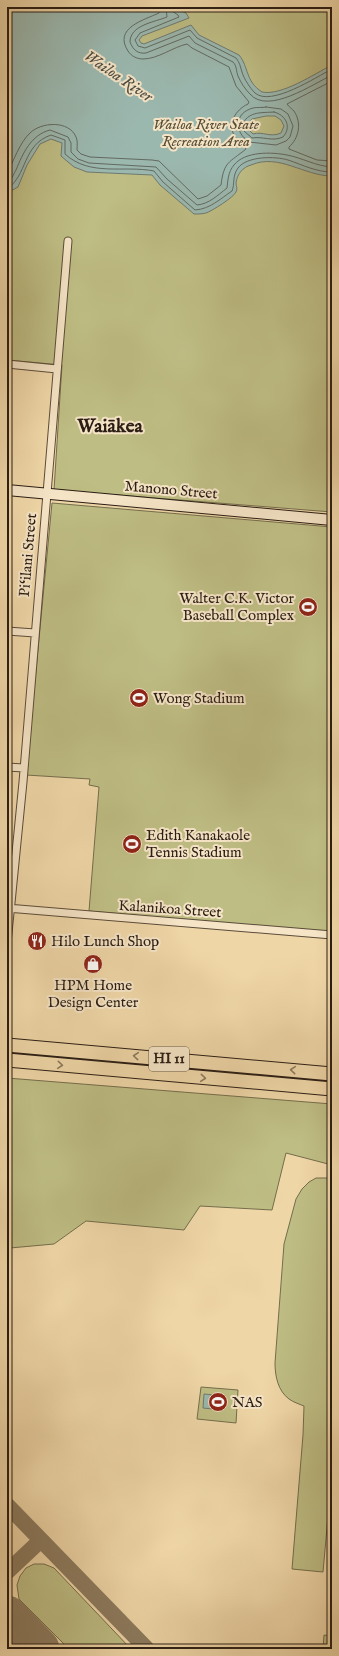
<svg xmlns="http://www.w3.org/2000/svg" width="339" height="1656" viewBox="0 0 339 1656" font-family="'IM FELL English',serif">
	<rect width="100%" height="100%" fill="#efd6a7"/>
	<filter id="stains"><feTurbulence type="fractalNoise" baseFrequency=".005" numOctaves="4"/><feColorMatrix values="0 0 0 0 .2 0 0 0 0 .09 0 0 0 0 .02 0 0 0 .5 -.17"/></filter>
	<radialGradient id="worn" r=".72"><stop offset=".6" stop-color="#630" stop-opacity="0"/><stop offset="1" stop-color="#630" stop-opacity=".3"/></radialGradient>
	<path fill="#bebd84" stroke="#746d4c" d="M7,7H332V512L54,490L62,365L7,360Z
		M52,503L332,527V933L89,911L99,787L89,785L90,779L26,775Z
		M23,1053L332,1079V1084C275,1078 219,1071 162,1067C116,1064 68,1064 23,1053Z
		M7,1078L332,1104V1165L286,1153L272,1210L200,1206L184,1230L86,1221L54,1244L10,1248L7,1245Z
		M316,1178H332V1472L323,1572L292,1569L303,1435L304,1406C299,1404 293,1402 289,1399C278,1391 275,1376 275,1363L284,1244L296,1199L302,1189L309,1182Z
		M201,1387L238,1390L236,1423L197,1419Z
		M34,1564H44L54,1568L131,1649H69L19,1599L17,1585L20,1576L26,1568Z
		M332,1624V1649H323L324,1635L331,1636Z"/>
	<path fill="#9bb8af" stroke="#6e7a71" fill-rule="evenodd" d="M7,7H171L186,13L189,18L142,36L139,40L141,43L144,44L191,25L199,35L239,55C249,67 245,81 262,92C282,96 314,74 332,65V176C304,176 279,153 251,165C243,167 237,174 236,183C236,186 238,189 236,192C234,197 212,211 206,213C202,214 198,214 194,214L160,185L152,175L87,172L74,167L61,156L62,143L51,139L40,144L27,165L18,187L7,193ZM266,116H275L281,120L284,126L281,133C270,138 263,131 253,134L247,128V124L252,119Z
		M204,1394L224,1396L223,1410L203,1408Z"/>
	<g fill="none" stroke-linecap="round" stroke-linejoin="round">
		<path stroke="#626a62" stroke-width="1" d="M166,7L167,17C155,22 130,25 130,42C133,50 138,54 146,53L189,36L195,43L233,62C237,66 236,71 238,76C241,83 245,89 250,94C268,115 313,84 332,75
			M171,7L172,11L178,15L179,17L140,33L135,40L138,46L145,48L190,30L197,38L236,58C240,63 240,66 242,72C244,79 250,88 255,93C271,107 316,77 332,69
			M332,81L287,104C289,107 292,109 294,111C302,123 299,138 289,147V149L317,160L332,161
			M266,107L281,109L288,114L293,126L290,137L286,141L276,145L249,142C234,132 234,113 253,108C257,107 262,108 266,107Z
			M274,112C286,115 292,127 283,137C272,142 263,136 252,138L244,131L243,123C250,111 262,113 274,112Z
			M7,174C13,162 20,142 30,133C41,122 69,120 76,137C78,141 77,145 77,150L81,154L90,157L152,160L159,161L198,199L207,196L221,185C224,161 229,163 246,149C244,145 239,142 236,138C226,125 235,110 248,104L249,102L236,86L229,67L192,48L187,44C173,47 158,59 143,59C137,59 131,56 128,51C113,28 144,20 159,13L160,7
			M7,183C12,180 13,175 16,170C23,153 31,135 50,130L68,137L71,143V152L78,159L89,163L156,167L167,179L197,205C209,204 218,195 227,188C228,180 228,172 234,165C245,151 272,152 287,155C303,158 315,166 332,167
			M7,189C28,175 22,145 51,135L65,140V154C90,177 124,165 154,171L163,182L195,210C210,209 220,199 232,191C235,184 232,176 238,168C247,156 275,156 288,160C303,165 316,172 332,172"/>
		<path stroke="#8c7a5e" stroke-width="16" d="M7,1505L147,1649
			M7,1572L41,1540"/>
		<path stroke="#8c7a5e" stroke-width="41" d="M7,1616L39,1649"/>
		<g stroke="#5b4b39" stroke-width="9">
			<path id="street" d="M7,364L57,369
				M7,631L35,633
				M7,767L24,768
				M7,908L332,935
				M7,943L23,782L68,241"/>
		</g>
		<g stroke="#2a1d14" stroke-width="12">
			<path id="secondary" d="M7,490L332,520"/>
		</g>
		<g stroke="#2a1d14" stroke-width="15">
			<path id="highway" d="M7,1045L332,1074
				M7,1060L332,1089"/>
		</g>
		<use href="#street" stroke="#f5e4c6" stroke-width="7"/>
		<use href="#secondary" stroke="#f5e4c6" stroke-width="10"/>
		<use href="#highway" stroke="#efd6a7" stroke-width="13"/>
	</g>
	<defs><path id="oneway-chevron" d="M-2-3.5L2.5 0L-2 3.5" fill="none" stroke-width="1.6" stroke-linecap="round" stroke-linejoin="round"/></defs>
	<g stroke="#8c7a5e">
		<use href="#oneway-chevron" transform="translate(136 1056) rotate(-175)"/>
		<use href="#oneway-chevron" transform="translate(60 1065) rotate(5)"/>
		<use href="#oneway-chevron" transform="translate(293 1070) rotate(-175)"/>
		<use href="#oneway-chevron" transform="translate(203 1078) rotate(5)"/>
	</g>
	<defs>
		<g id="stadium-disc" transform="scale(1)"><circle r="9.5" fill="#8f2418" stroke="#f5e4c6"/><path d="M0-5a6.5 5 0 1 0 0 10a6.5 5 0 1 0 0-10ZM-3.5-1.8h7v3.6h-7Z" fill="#fff"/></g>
		<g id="restaurant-disc" transform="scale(1)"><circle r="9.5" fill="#8f2418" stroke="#f5e4c6"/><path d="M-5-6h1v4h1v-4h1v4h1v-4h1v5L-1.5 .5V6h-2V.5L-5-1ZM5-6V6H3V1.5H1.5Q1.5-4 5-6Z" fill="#fff"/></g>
		<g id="shop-disc" transform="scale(1)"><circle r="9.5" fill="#8f2418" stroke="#f5e4c6"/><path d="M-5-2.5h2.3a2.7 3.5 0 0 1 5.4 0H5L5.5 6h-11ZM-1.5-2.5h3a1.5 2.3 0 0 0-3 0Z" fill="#fff"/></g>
	</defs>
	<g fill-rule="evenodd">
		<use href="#stadium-disc" x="308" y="607"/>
		<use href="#stadium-disc" x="139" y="698"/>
		<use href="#stadium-disc" x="132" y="844"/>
		<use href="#restaurant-disc" x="37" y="941"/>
		<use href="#shop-disc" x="93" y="964"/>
		<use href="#stadium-disc" x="218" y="1402"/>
	</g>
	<g text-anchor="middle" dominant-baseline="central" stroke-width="4" stroke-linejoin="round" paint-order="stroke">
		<rect fill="#f5e4c6" stroke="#675949" stroke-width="1" x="149" y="1047" width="40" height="24" rx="3"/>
		<g font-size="14" font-weight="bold" fill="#2a1d14">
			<text x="169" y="1059">HI 11</text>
		</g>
		<g font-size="15" font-style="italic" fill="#564d36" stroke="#f5e4c6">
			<text x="206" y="124">Wailoa River State<tspan x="206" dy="17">Recreation Area</tspan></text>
		</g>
		<g font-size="15" fill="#2a1d14" stroke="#f5e4c6">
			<text transform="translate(171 490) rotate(5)">Manono Street</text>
			<text transform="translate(28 555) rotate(-85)">Pi‘ilani Street</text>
			<text transform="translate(170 909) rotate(4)">Kalanikoa Street</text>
		</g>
		<g font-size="15" fill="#2a1d14" stroke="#f5e4c6" text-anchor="start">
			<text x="294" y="598" text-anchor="end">Walter C.K. Victor<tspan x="294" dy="17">Baseball Complex</tspan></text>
			<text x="153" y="698">Wong Stadium</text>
			<text x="146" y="835">Edith Kanakaole<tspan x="146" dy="17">Tennis Stadium</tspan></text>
			<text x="51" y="941">Hilo Lunch Shop</text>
			<text x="93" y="985" text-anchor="middle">HPM Home<tspan x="93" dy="17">Design Center</tspan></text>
			<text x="232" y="1402">NAS</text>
		</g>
		<g font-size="16" font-style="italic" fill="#4c4c42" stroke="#f5e4c6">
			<text transform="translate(118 77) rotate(34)">Wailoa River</text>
		</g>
		<g font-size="19" font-weight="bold" fill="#2a1d14" stroke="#f5e4c6">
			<text x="110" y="427">Waiākea</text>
		</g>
	</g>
	<rect width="339" height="1656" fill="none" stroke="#efd6a7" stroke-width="24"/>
	<rect x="8" y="8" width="323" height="1640" fill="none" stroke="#2a1d14" stroke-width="2"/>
	<rect x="12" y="12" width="315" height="1632" fill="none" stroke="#2a1d14"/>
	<rect width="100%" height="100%" filter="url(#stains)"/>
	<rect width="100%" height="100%" fill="url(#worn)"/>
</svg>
